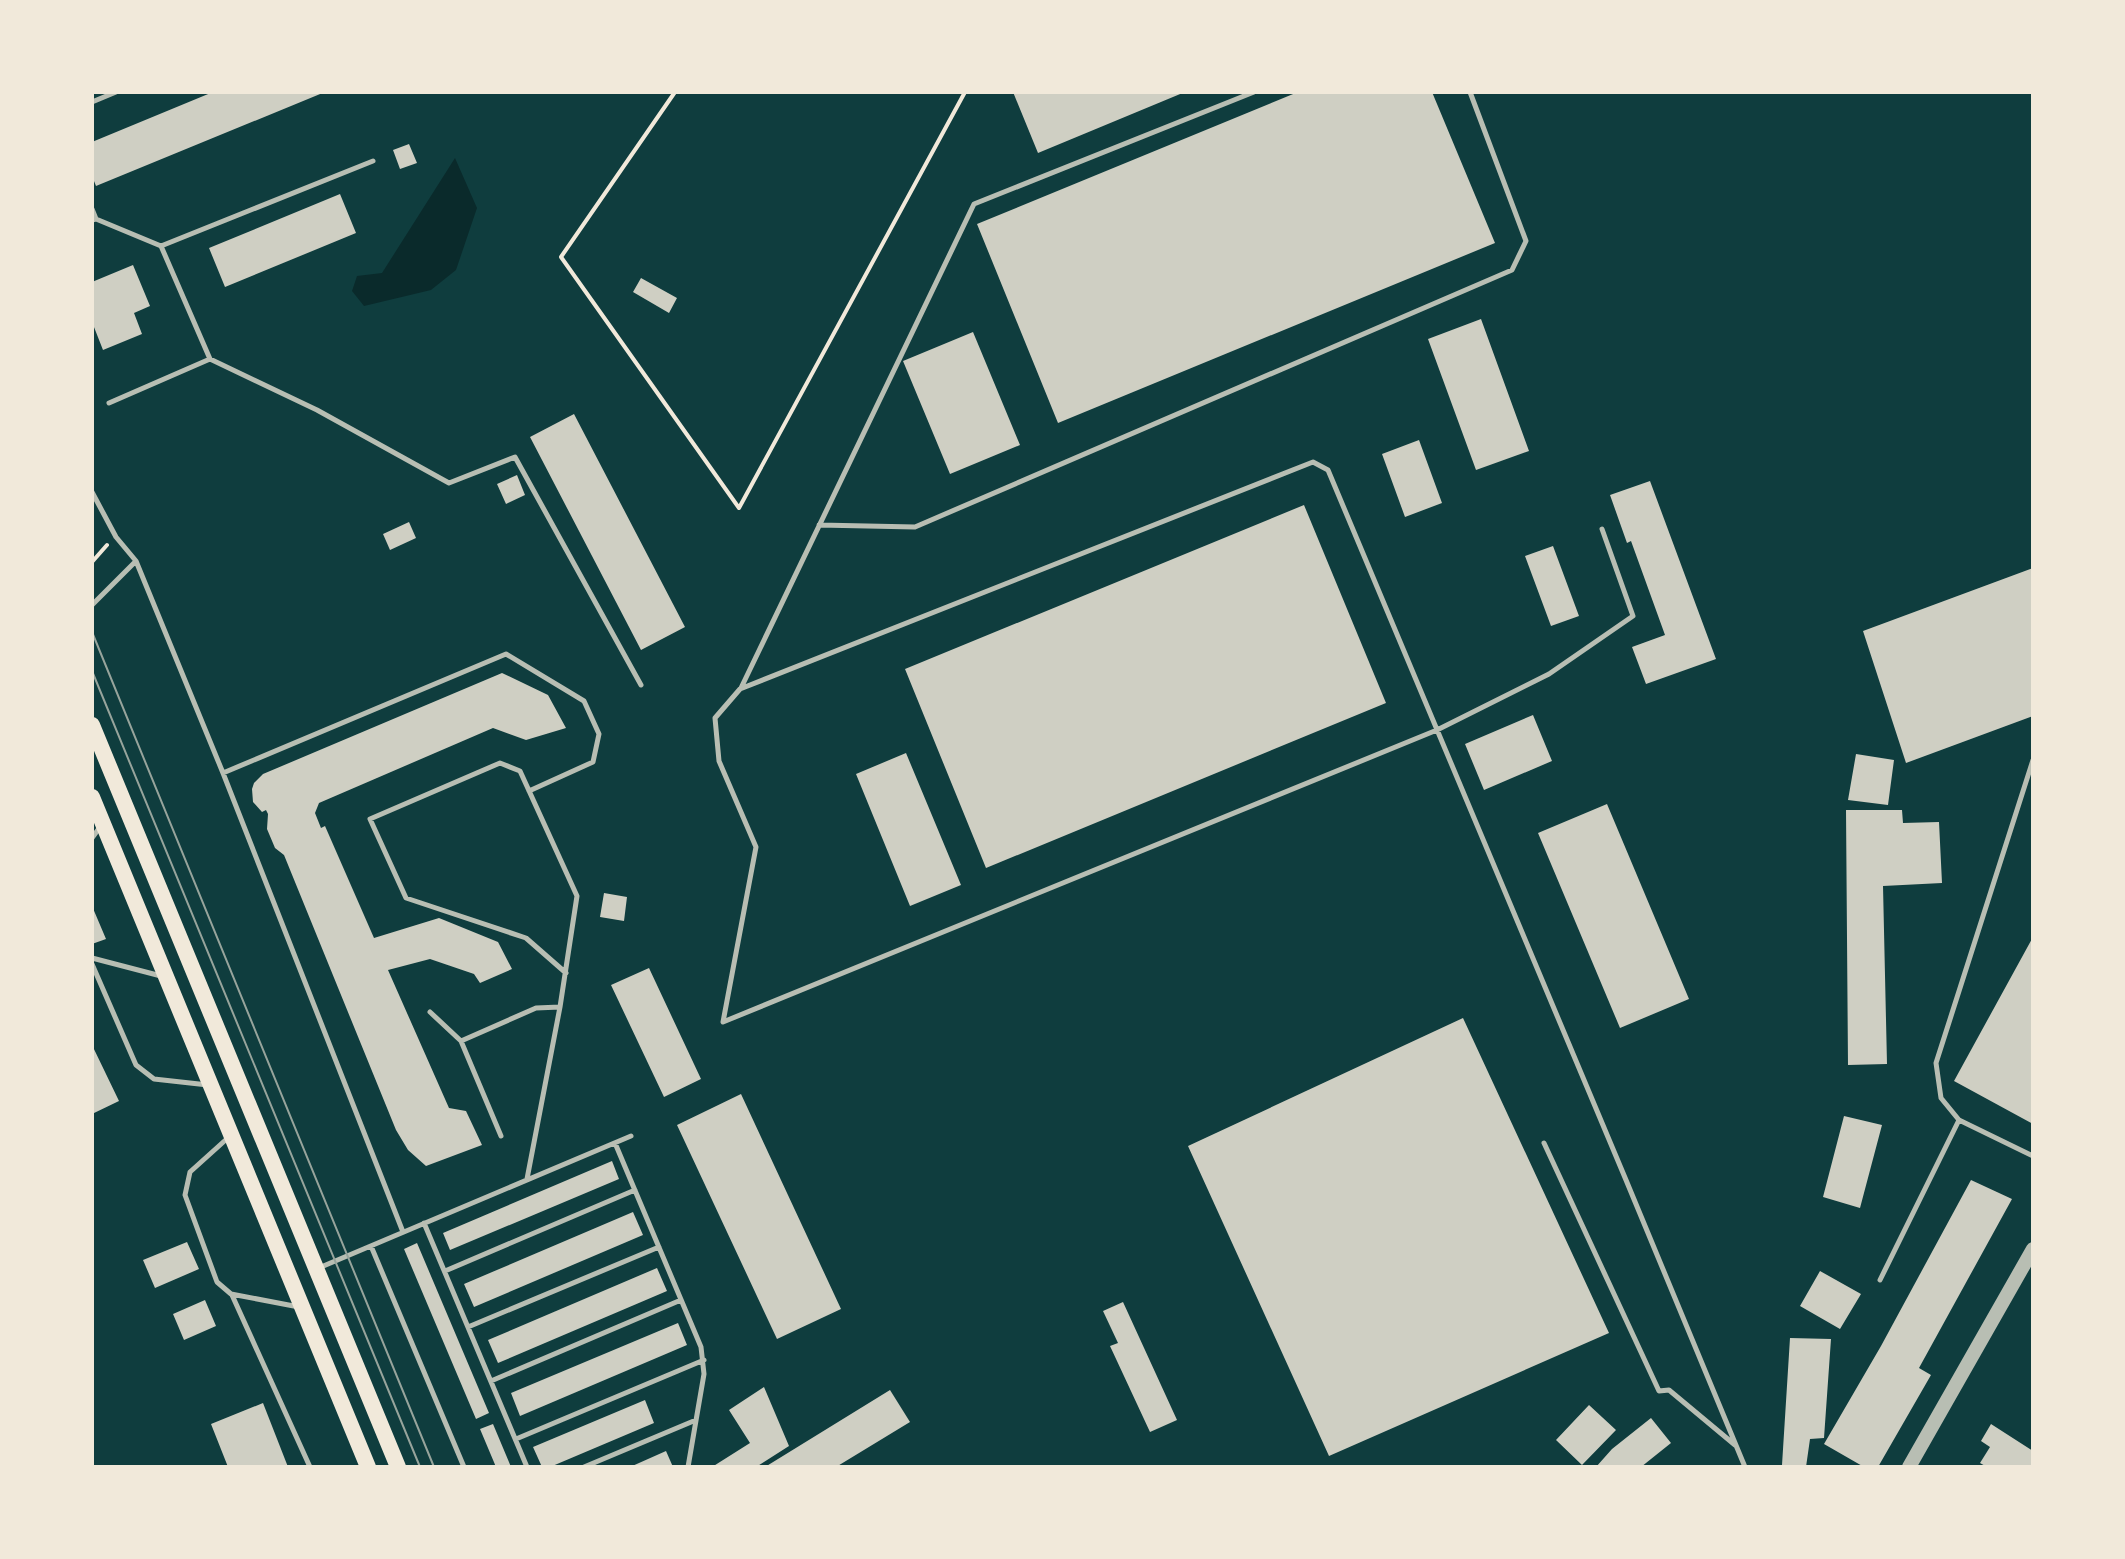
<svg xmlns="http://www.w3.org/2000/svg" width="2125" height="1559" viewBox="0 0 2125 1559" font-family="Barlow,sans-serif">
	<rect width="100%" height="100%" fill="#0f3d3e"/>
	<path fill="#0a2a2b" d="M455,158L477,208L456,270L431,290L364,306L352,291L357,276L382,273Z"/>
	<path fill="#cfcfc3" d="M213,92H325L96,186L92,176V142Z
		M1013,92H1185L1038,153Z
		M1298,92H1432L1495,243L1058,423L977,224Z
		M409,144L417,163L400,169L393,150Z
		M340,194L356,233L225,287L209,248Z
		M133,265L150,306L134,313L142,334L103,350L92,322V282Z
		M641,278L677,298L669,313L633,292Z
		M1481,319L1529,451L1476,470L1428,339Z
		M973,332L1020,445L950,474L903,361Z
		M574,414L685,627L641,650L530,437Z
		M1419,440L1442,503L1405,517L1382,454Z
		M517,475L525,495L506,504L497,484Z
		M1650,481L1716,659L1646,684L1632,647L1665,635L1631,541L1627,543L1610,495Z
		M1304,505L1386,703L986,868L905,669Z
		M409,522L416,538L390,550L383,534Z
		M1553,546L1579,616L1551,626L1525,556Z
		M2033,568V716L1906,763L1863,631Z
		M502,673L548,695L566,728L526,740L493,728L319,803L315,813L321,828L325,826L374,938L439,918L498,942L512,969L480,983L474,974L430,959L388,970L449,1108L466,1111L482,1145L426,1166L408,1150L396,1130L284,855L275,848L267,829L268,814L266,810L262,812L253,802L252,789L254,783L263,774Z
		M1533,715L1552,761L1484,790L1465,744Z
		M906,753L961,885L910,906L856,774Z
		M1856,754L1894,760L1888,805L1848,800Z
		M1607,804L1689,999L1620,1028L1538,833Z
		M1846,810H1902L1903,823L1939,822L1942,883L1883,886L1887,1064L1848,1065Z
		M604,893L627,897L624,921L600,917Z
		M92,906L106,939L92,944Z
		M2033,937V1124L1954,1081Z
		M649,968L701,1079L664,1097L611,985Z
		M1463,1018L1609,1333L1329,1456L1188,1146Z
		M92,1045L119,1101L92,1114Z
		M741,1094L841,1309L777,1339L677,1125Z
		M1844,1116L1882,1125L1860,1208L1823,1197Z
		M612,1161L619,1179L450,1250L443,1233Z
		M1971,1180L2012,1199L1919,1368L1931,1375L1878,1467H1864L1824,1444L1881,1346Z
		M633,1212L643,1235L474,1307L464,1284Z
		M187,1242L199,1269L155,1288L143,1260Z
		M417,1243L489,1413L476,1419L404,1249Z
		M657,1268L667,1291L498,1363L488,1340Z
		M1820,1271L1861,1294L1840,1329L1800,1306Z
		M205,1300L216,1326L184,1340L173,1314Z
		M1123,1302L1177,1420L1150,1432L1110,1346L1118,1343L1103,1311Z
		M678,1323L687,1345L520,1416L511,1393Z
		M1790,1338L1831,1339L1824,1438L1810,1439L1806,1467L1782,1465Z
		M764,1387L789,1446L756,1467H712L750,1443L729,1410Z
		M890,1390L910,1422L836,1467H765Z
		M645,1400L654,1423L550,1467H542L533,1447Z
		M263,1403L288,1467H228L211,1424Z
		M1589,1405L1616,1430L1582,1465L1556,1440Z
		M1651,1418L1671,1443L1641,1467H1626L1624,1465L1622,1467H1596L1612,1449Z
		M493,1424L511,1467H496L480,1429Z
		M1991,1424L2033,1451V1467H1987L1980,1463L1990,1447L1981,1441Z
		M666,1451L673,1467H630Z"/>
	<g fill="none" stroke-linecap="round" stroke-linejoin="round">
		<path stroke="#f1e9da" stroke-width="4" d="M675,92L561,257L739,508L965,92
			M92,562L107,545"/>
		<path stroke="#b8beb3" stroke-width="5" d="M92,102L116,92
			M92,209L96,219
			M92,220L96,219L161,246L210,359L109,403
			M161,246L373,161
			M210,359L317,410L449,483L515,457L641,685
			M92,492L116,537L136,561L223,773L403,1232
			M819,525L915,527L1512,270L1526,241L1470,92
			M1602,529L1633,616L1549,674L1437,730L723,1022L756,847L719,761L715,718L740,689L1313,462L1328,470L1626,1180L1745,1467
			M92,605L136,561
			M741,688L974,204L1254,92
			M2033,760L1936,1063L1941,1098L1959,1120L2033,1156
			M223,773L506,654L584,701L599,734L593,762L529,791
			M92,838L100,827
			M92,958L161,976
			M92,964L136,1065L154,1079L208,1085
			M430,1012L461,1041
			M230,1136L190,1172L185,1195L217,1282L231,1294L299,1307
			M501,1136L461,1041L536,1008L560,1007
			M615,1143L701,1347L704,1374L688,1467
			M1544,1143L1659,1391L1669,1390L1735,1445
			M527,1179L560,1007L577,896L520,771L500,763L370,819L406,898L526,938L566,973
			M424,1223L527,1467
			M371,1246L464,1467
			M321,1267L631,1136
			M445,1271L635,1190
			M1880,1280L1959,1120
			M232,1295L310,1467
			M468,1327L659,1247
			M491,1381L681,1300
			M516,1439L704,1360
			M584,1467L696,1420"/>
		<path stroke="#b8beb3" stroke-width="14" d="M1909,1467L2033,1249"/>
		<path stroke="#f1e9da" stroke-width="16" d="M92,725L398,1467
			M92,797L368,1467"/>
		<path stroke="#97a49c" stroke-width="2" d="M92,632L434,1467
			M92,671L420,1467"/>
	</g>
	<rect width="2125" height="1559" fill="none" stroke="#f1e9da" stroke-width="188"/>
</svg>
